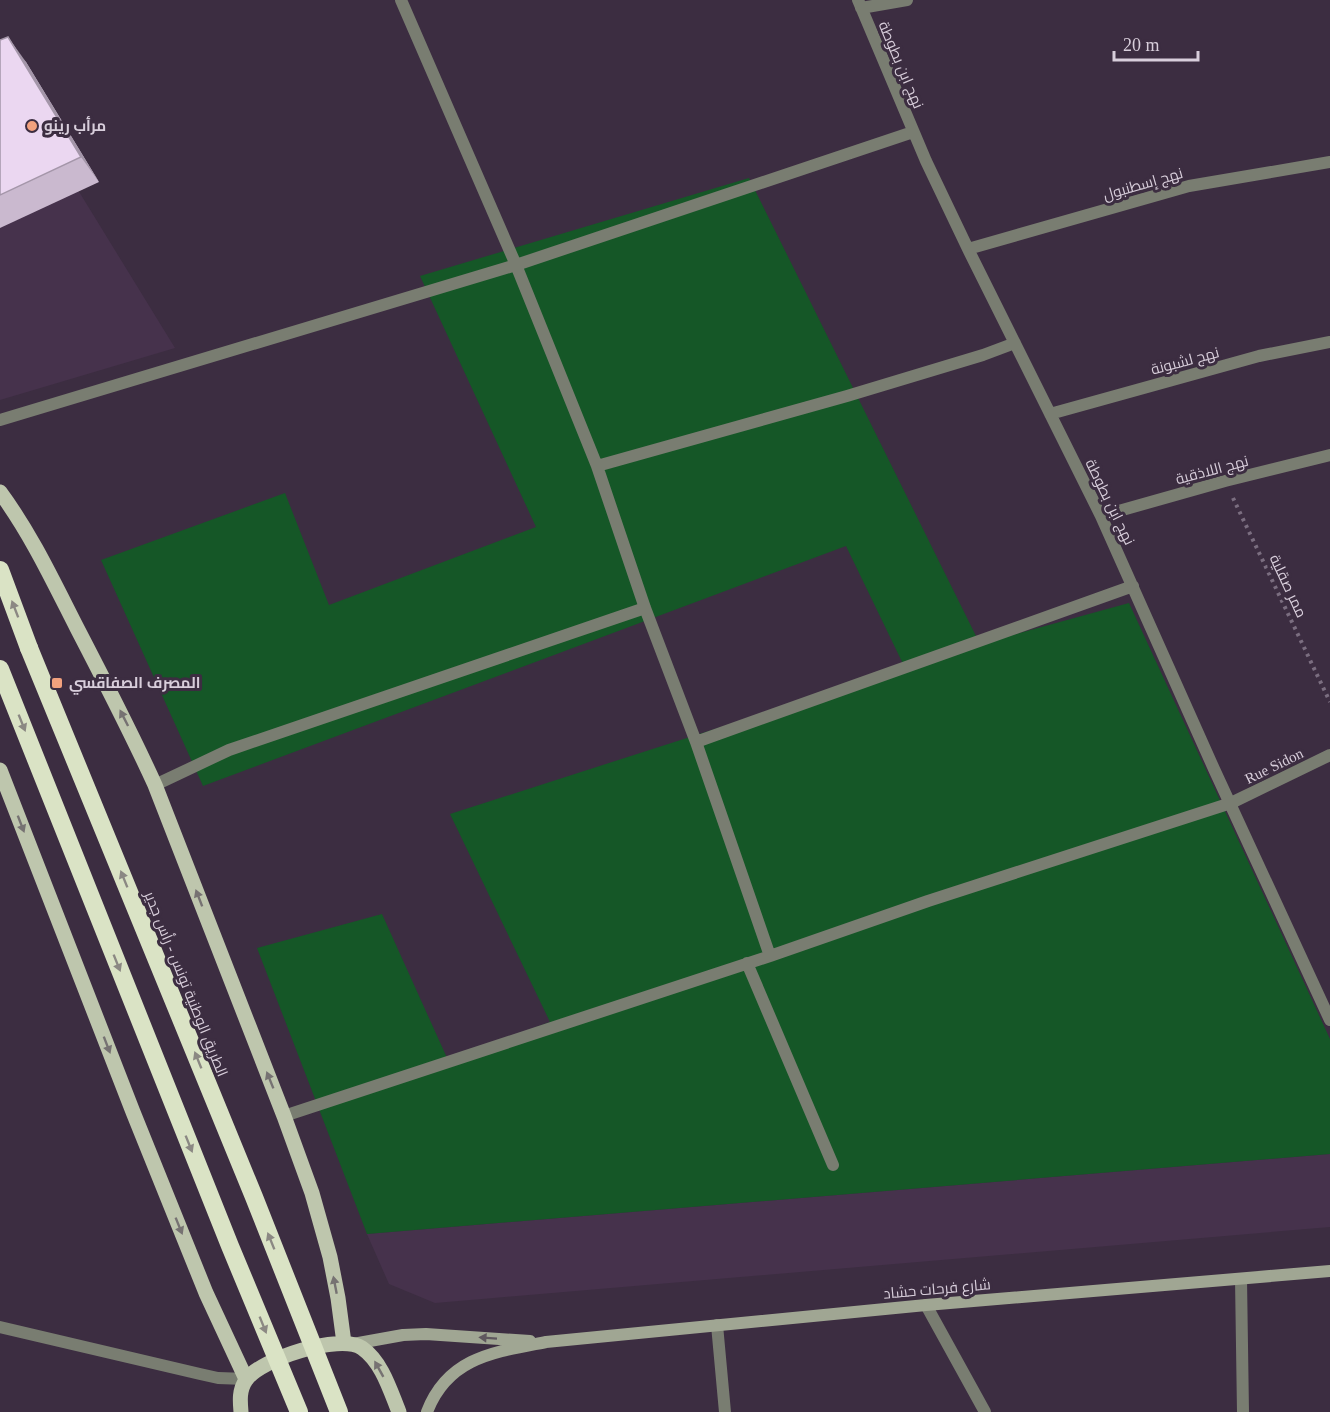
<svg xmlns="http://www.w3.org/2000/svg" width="1330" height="1412" viewBox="0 0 1330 1412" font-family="'Times New Roman',Cairo,serif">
	<rect width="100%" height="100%" fill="#3c2d41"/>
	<path fill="#46324c" d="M0,63L175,348L0,400Z
		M1330,1154V1227L482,1299L435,1303L389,1284L367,1234Z"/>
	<path fill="#155727" d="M749,178L980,644L1129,603L1330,1039V1154L367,1234L257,948L382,914L448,1060L550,1022L450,814L905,668L846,546L203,786L101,560L285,493L329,605L536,527L420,276Z"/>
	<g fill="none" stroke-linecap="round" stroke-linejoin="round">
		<path stroke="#7b6e80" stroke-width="4" stroke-dasharray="3 4.5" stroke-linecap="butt" d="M1233,498L1330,702"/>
		<path stroke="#797d71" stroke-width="12" d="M0,1327L200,1374L218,1378L246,1379"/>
		<path stroke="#797d71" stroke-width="12" d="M401,0L516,265L597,466L645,608L696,742L770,956
			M858,0L926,161L968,249L1101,516L1214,769L1330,1020
			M861,8L907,0
			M968,249L1189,186L1330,162
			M1050,414L1259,356L1330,342
			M0,420L516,265L913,132
			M597,466L847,396L983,355L1015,343
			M1101,516L1225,481L1330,455
			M696,742L1133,586
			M155,785L229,750L645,608
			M747,963L833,1165
			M284,1116L770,956L928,901L1231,803L1330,755
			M1241,1279L1243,1412
			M926,1305L985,1412
			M717,1325L725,1412"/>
		<path stroke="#a0a693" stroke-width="12" d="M353,1344L403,1335L426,1334L530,1341
			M427,1412C448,1357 495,1352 546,1342L926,1305L1330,1271"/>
		<path stroke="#bec6ad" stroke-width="15" d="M0,492C31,534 53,581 77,628C104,680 131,732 155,785L284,1116L312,1193L330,1257L338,1298L344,1343
			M0,770L133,1112L206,1293L246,1379
			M241,1412C240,1401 239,1390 246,1380C260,1359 340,1333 362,1348C382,1362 390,1390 399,1412"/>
		<path stroke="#dae3c5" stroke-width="18" d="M0,570L29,648"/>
		<path stroke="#dae3c5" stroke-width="18" d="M29,648L254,1197L339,1412
			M0,669L230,1246L299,1412"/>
	</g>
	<path fill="#cab9cf" d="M0,40L26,62L99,182L0,228Z"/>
	<path fill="#a496a9" d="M8,37L26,62L99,182L81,157Z"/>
	<path fill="#ebd7f1" stroke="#a496a9" stroke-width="1.5" d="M8,37L81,157L0,195V40Z"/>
	<defs><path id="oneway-solid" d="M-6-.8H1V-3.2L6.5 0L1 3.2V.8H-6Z" transform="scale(1.5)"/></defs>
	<g fill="#8b8883">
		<use href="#oneway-solid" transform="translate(15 609) rotate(-111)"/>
		<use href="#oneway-solid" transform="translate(22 723) rotate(68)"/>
		<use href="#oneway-solid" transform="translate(124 879) rotate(-112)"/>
		<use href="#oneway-solid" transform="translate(117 963) rotate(68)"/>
		<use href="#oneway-solid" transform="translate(198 1060) rotate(-112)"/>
		<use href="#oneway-solid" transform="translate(189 1144) rotate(68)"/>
		<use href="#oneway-solid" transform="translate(271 1241) rotate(-112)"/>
		<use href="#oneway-solid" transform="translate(263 1325) rotate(68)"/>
	</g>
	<g fill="#767272">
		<use href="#oneway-solid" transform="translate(124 718) rotate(-117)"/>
		<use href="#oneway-solid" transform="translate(21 824) rotate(69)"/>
		<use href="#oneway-solid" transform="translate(199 898) rotate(-111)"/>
		<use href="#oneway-solid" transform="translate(107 1045) rotate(69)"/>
		<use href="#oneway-solid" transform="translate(270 1080) rotate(-112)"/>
		<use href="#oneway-solid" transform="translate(179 1226) rotate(68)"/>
		<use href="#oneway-solid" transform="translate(335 1285) rotate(-101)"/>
		<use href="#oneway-solid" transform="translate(379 1369) rotate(-119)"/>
	</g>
	<use fill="#5f575e" href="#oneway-solid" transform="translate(488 1338) rotate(-176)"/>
	<g fill="#f2a17e" stroke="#3c2d41" stroke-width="2">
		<circle cx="32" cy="126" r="6"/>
		<rect x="51" y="677" width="12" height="12" rx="3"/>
	</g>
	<g text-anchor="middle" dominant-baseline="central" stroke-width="6" stroke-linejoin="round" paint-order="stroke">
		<g font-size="15" fill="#d8cedb" stroke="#3c2d41">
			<text transform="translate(901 65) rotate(67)">نهج ابن بطوطة</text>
			<text transform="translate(1143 184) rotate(-16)">نهج إسطنبول</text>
			<text transform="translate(1185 361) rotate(-15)">نهج لشبونة</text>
			<text transform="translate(1212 470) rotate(-15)">نهج اللاذقية</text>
			<text transform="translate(1110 502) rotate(64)">نهج ابن بطوطة</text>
			<text transform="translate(1288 586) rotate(65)">ممر صقلية</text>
			<text transform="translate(1274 766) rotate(-26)">Rue Sidon</text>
			<text transform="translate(186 984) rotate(68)">الطريق الوطنية تونس - رأس جدير</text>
			<text transform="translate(937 1289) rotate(-5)">شارع فرحات حشاد</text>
		</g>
		<g font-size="15" font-weight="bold" fill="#d8cedb" stroke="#3c2d41" text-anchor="start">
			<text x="44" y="126">مرأب رينو</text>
			<text x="69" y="683">المصرف الصفاقسي</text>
		</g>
	</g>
	<path d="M1114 51v9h84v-9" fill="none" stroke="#d8cedb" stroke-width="3"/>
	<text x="1123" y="51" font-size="18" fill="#d8cedb" stroke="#3c2d41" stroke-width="4.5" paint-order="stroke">20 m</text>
</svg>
